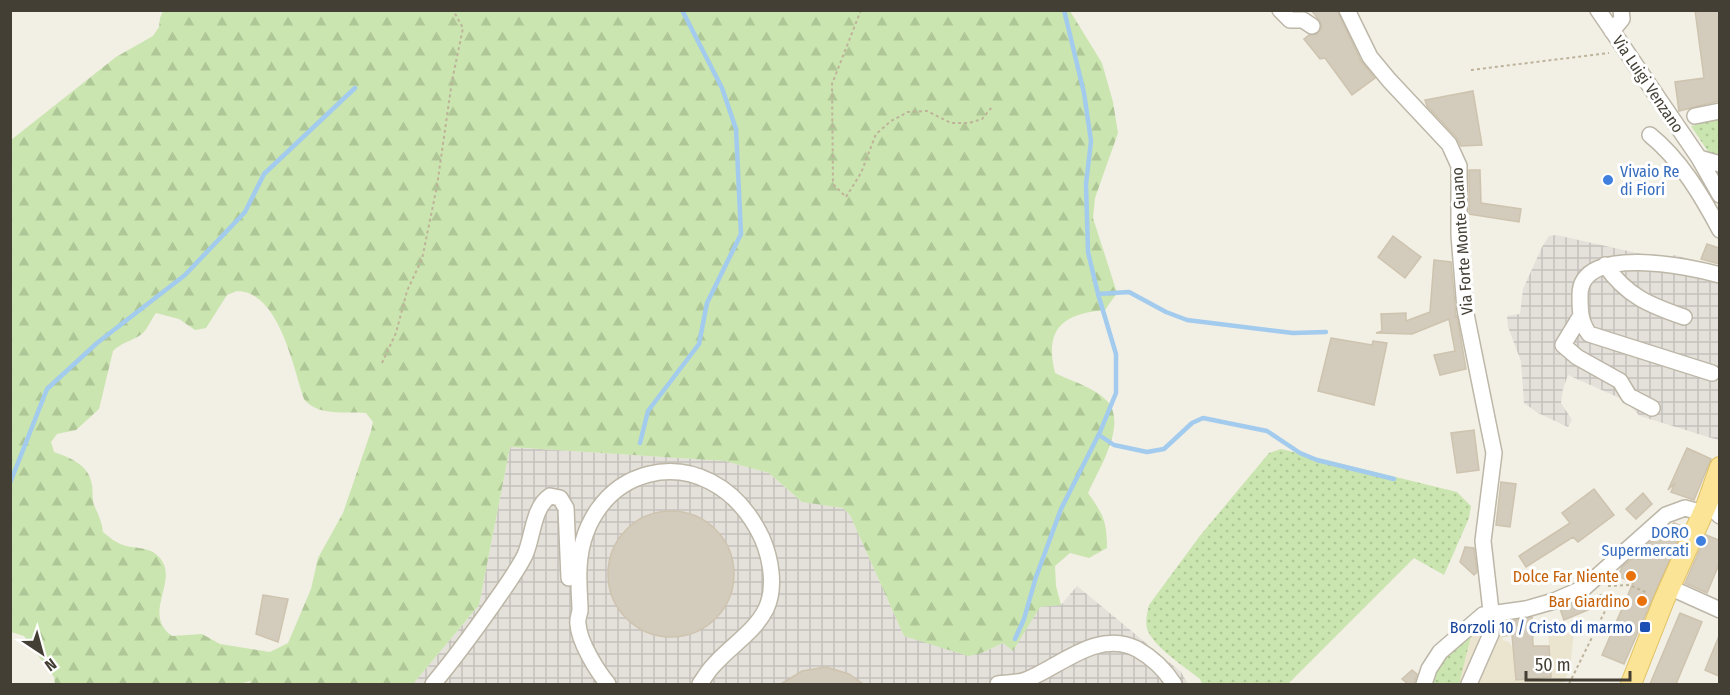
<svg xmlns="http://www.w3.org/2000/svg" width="1730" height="695" viewBox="0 0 1730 695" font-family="'Fira Sans Condensed',sans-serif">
	<defs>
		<pattern id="industrial-grid" width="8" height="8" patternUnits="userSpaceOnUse" patternTransform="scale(1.5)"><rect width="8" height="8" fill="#e4e0da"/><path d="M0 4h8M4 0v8" fill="none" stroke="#c5c1bc"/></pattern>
		<pattern id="grass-dots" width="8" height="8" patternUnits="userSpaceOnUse" patternTransform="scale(1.5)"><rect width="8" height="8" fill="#cae5af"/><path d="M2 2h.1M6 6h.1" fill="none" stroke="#afc697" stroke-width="1.8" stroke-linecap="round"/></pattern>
		<pattern id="forest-firs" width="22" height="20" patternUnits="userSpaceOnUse" patternTransform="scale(1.5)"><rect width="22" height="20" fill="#cae5af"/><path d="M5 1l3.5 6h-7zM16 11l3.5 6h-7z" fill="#afc697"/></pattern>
	</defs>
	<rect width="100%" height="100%" fill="#f2efe5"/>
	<path fill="url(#industrial-grid)" d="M1556,235L1664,259L1675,255L1719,268L1718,440L1640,416L1624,400L1568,375L1563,389L1561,403L1572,420L1568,427L1538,413L1524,403L1521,361L1508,327L1507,316L1520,314L1523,289L1542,247L1549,236Z
		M510,447L725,461L769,473L802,502L843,508L850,515L904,636L979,654L1003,643L1013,651L1040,606L1061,605L1077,586L1181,672L1188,684H413L479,605Z"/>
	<path fill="#ebe5cf" d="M1548,631L1574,632L1570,668L1563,684H1424L1459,634L1471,636L1502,634L1503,640L1509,642L1513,648L1549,646Z"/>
	<path fill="url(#grass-dots)" d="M1719,119V160L1711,156L1691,126Z
		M1281,449L1457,492L1471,506L1469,518L1444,575L1414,558L1288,684H1202L1200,679C1185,667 1157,649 1149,633C1144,625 1147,614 1149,605L1199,537L1269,453Z
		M1459,634L1471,636L1459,684H1424Z"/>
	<path fill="url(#forest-firs)" fill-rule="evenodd" d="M163,11H1070L1102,63L1113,102L1118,133L1095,198L1093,218L1117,293L1105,310C1063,314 1044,328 1055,373C1071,381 1096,388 1108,402C1127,426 1098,470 1088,493C1103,514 1107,521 1107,548L1089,558L1070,553L1055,566L1056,586L1061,605L1040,607L1013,651L1003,643L979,654L968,656L904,636L850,515L843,508L802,502L769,473L725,461L510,447L479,605L413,684H249L251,681L239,684H55L54,677L24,636L11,632V140L116,57L153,36L159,27L160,18ZM237,291C279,291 293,367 304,399C318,417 346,411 366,413L373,422L371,431L343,513L318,558L311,589L288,643L270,652L220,644L202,634L172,636C140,613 182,579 158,556C148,546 134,549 123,545C116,543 109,537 103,532C102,522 98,514 94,505C92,499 93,492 92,485C89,465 71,458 54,452L51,442L57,434L76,430L99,409L113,351C121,343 129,342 139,336C147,331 150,321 156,313L179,319L195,330L206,328L227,295Z"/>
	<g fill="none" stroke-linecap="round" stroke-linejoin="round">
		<path stroke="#a2cbee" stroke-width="4.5" d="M1098,294L1129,292L1166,312L1187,320L1293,333L1326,332
			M1099,435L1114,445L1147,452L1164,449L1192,423L1203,418L1267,431L1300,453L1317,460L1394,479
			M640,443L648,411L699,344L707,303L741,234L736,129L722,88L682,10
			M10,483L47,389L97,343L185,275L245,212L264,174L355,88
			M1015,639L1024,619L1036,577L1061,509L1100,432L1116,393V354L1098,294L1088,252L1086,184L1091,141L1084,93L1064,10"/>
	</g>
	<path fill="#d3cbbb" stroke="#cec3ae" stroke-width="1.5" d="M1311,10H1337L1361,61L1375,78L1352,95L1325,58L1320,59L1304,39L1309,35L1317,34L1322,27L1320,21Z
		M1695,10H1719V101L1679,111L1675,82L1704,78Z
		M1473,91L1482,145L1461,146L1456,137L1427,106L1425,100Z
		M1469,170H1480L1481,203L1521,209L1519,222L1469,214Z
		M1393,236L1421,257L1405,278L1378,257Z
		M1707,244L1719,248V264L1701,259Z
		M1434,260L1451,262L1456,316L1454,317L1457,316L1466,369L1440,375L1434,355L1455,351L1449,319L1412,334L1376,333L1382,331L1381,314L1406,313V321L1430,312Z
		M1331,338L1372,345L1373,341L1387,343L1374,405L1318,391Z
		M1474,430L1479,470L1457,473L1451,433Z
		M1687,448L1711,459L1694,500L1671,492L1675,483L1668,490Z
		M1501,482L1516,484L1510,527L1496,525Z
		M1594,489L1614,515L1578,542L1573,537L1526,567L1519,556L1570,523L1562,513Z
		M1643,493L1652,504L1636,519L1626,509Z
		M608 574a63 63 0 1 1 126 0a63 63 0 1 1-126 0Z
		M1674,523L1684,527L1624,664L1602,655L1633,583L1618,576L1622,567L1634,557L1640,560L1647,545Z
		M1706,535L1719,540V564L1707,593L1685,583Z
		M1465,547L1474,548L1477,572L1474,575L1460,562Z
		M263,595L288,599L278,642L256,634Z
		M1586,598L1590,609L1564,620L1560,609Z
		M1680,613L1702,622L1687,658L1676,684H1650Z
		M1532,617L1533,646H1549L1551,677L1516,680L1512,635L1503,636V627L1508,621Z
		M1719,636V676L1705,670Z
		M826,667L849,674L863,684H781L802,671Z
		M1412,670L1417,674L1414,684H1408L1402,679Z"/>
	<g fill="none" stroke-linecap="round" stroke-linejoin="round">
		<g stroke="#bdb7a8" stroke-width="18">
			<path id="minor" d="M1280,10L1290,20H1303L1312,26
				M1347,10L1370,57L1389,80L1449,144L1459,166V235L1465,309L1494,453L1483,541L1492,620L1491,634L1469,684
				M1598,10L1699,158L1720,195
				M1612,31L1622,19L1621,10
				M1695,116L1720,111
				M1650,135C1680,159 1702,196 1720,230
				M1699,158L1720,164
				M1605,265C1627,296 1649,305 1684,317
				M1580,317L1563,345L1577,357L1620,381L1629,396L1652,408
				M1712,373L1589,334C1580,321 1580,311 1580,295C1580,243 1691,267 1720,275
				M1707,504L1720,516
				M1669,587L1720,610
				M433,684C454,659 473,633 492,606C503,590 516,573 525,555C533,537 533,507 550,496L560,498L566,508L569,578
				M608,684C597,671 579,642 578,624C577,620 579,615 580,611C580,602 579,592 579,583C573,463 710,428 762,538C771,559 776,588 766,609C754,633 730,646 713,666C708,671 704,678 700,684
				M998,684C1007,683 1018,683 1026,680C1061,666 1098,629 1137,649C1153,658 1165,670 1174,684
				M1424,684L1429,669L1440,652L1483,615L1526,609L1554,601L1584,588L1666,515L1685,508L1703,513"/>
		</g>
		<g stroke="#e0c265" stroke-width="22">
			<path id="major" d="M1631,684L1664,600L1707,504L1720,467"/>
		</g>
		<path stroke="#beb39a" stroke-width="2" stroke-dasharray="3 3" stroke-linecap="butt" d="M861,10L832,84L833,184L846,197L861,173L876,134L891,121L908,112L927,111L951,123H969L982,119L992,107
			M1471,70L1609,53
			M382,363L396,333L407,291L422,259L437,186L452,81L463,28L453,10
			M1608,586L1629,585L1648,593
			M1569,684L1605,611L1600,592"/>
		<use href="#minor" stroke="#fff" stroke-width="15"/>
		<use href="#major" stroke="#fbe495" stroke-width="20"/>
	</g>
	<g fill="#3f7fe0" stroke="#fff" stroke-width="2">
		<circle cx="1608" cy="180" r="6"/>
		<circle cx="1701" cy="541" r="6"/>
	</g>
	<g fill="#e8710a" stroke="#fff" stroke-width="2">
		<circle cx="1631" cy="576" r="6"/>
		<circle cx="1642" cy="601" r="6"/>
	</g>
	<rect fill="#1a4fb4" stroke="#fff" stroke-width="2" x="1639" y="621" width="12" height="12" rx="3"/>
	<g text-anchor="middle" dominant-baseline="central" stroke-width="6" stroke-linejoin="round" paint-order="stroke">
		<g font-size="16" fill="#443f35" stroke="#fff">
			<text transform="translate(1648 84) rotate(56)">Via Luigi Venzano</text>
			<text transform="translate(1462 241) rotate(-94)">Via Forte Monte Guano</text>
		</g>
		<g font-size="16" fill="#366cbe" stroke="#fff" text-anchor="start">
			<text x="1620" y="171">Vivaio Re<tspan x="1620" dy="18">di Fiori</tspan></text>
			<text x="1689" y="532" text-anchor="end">DORO<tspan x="1689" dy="18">Supermercati</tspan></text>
		</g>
		<g font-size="16" fill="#c56008" stroke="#fff" text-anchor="end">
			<text x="1619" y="576">Dolce Far Niente</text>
			<text x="1630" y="601">Bar Giardino</text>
		</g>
		<g font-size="16" fill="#164399" stroke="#fff" text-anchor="end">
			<text x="1633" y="627">Borzoli 10 / Cristo di marmo</text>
		</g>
	</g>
	<rect width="1730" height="695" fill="none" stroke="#443f35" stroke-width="24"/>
	<g transform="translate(42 653) rotate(144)" stroke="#ffffff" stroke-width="4.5" paint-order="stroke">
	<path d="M0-4.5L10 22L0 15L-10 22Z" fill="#443f35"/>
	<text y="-9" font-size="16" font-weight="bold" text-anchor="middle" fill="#443f35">N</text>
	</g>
	<path d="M1526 671v9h104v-9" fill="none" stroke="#443f35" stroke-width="3"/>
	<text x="1535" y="671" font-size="18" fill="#443f35" stroke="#ffffff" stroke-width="4.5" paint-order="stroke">50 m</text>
</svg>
